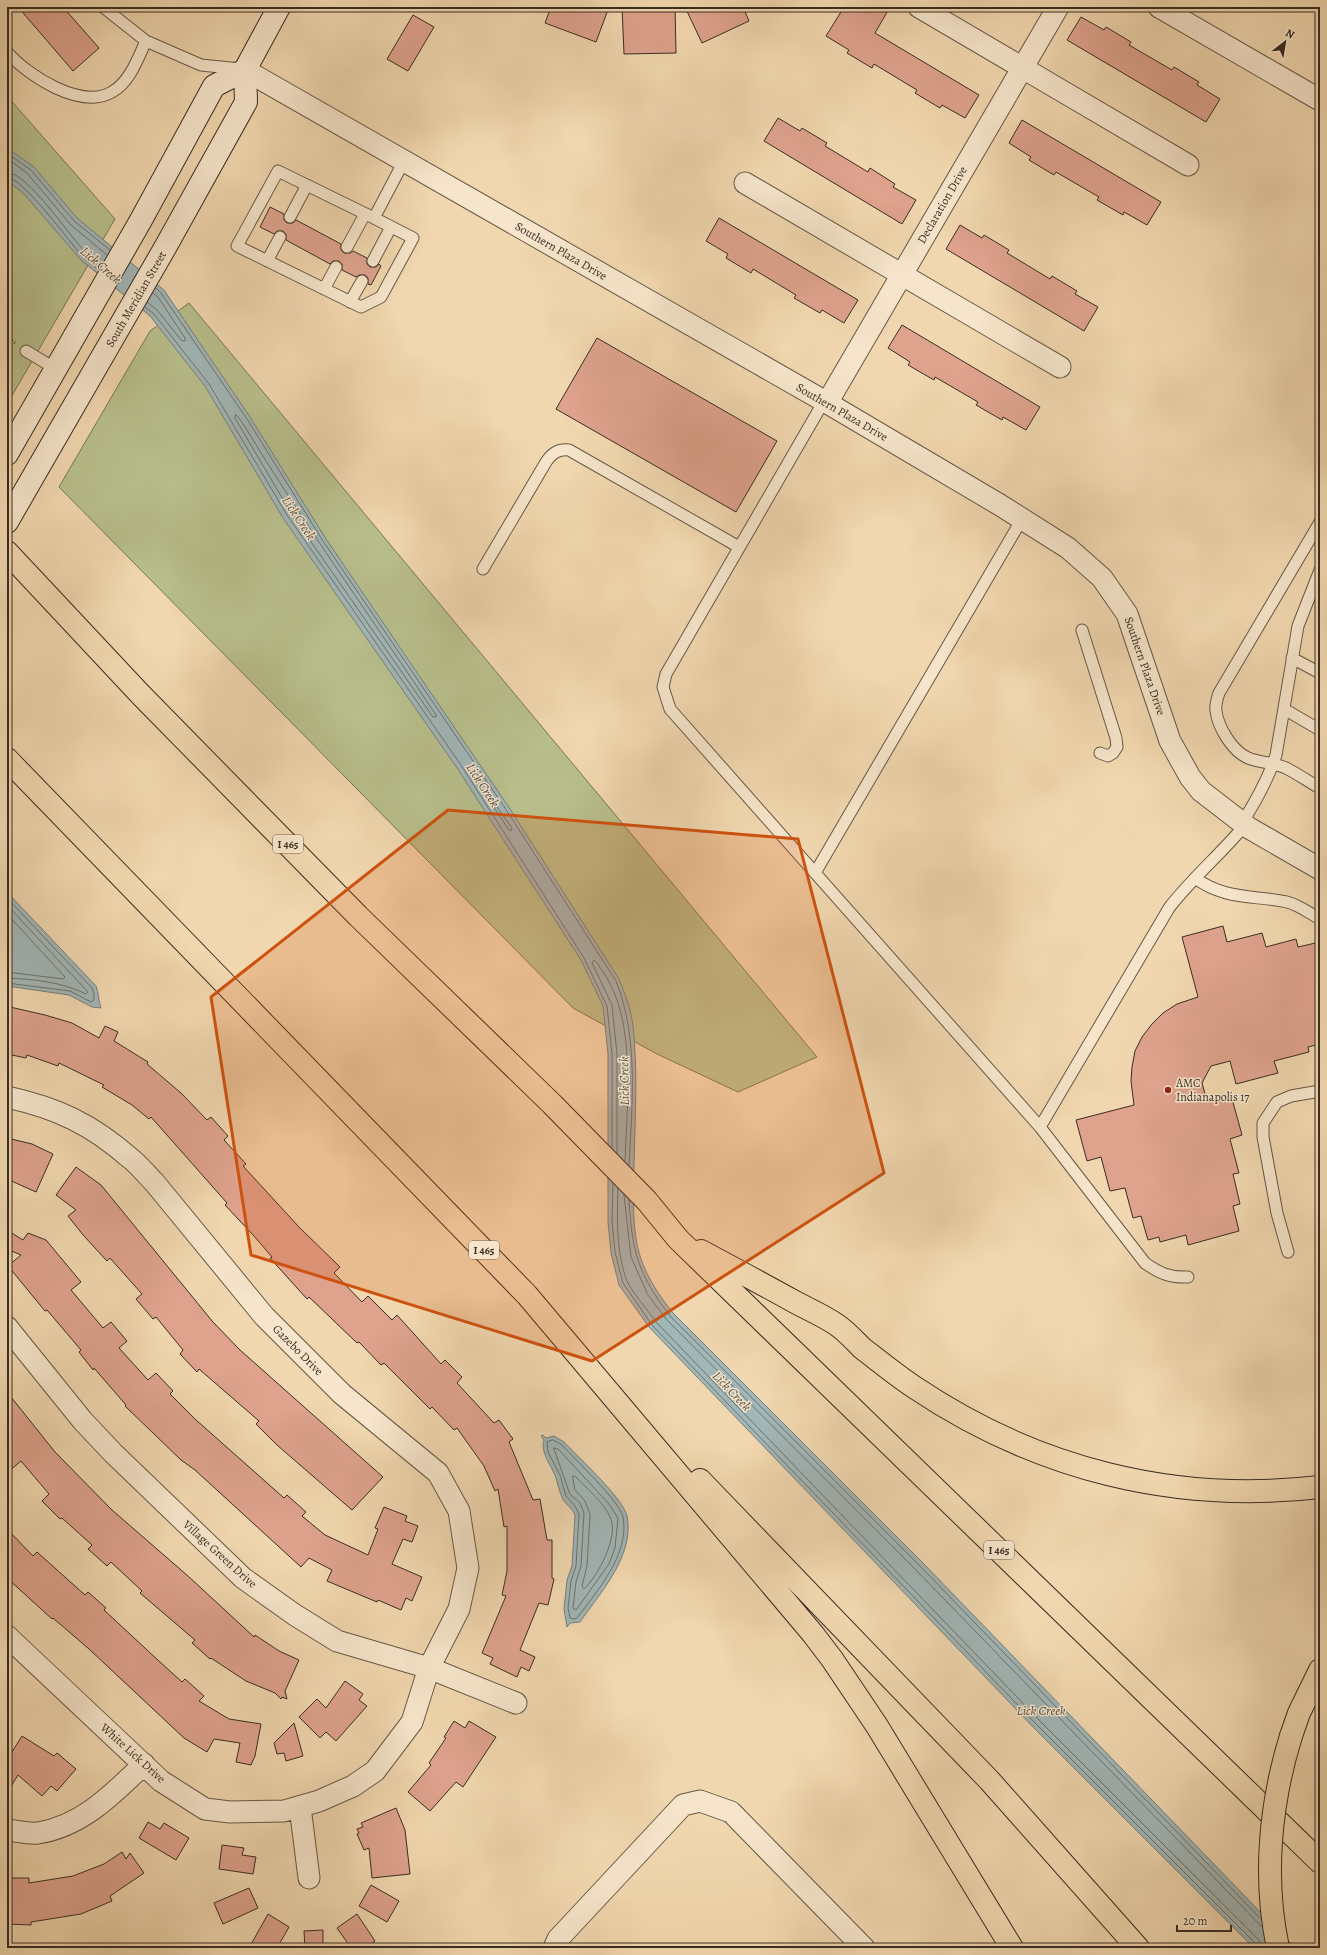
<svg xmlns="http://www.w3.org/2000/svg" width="1327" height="1955" viewBox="0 0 1327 1955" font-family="Alegreya,serif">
	<rect width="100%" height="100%" fill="#f1d7af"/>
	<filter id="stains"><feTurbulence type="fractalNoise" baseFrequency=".005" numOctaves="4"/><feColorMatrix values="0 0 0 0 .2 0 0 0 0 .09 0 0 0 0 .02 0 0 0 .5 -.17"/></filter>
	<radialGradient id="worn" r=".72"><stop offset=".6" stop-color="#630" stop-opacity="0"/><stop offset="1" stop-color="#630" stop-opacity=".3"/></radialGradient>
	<path fill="#b8bf8c" stroke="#787657" d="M7,96L115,219L7,404Z
		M189,303L817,1057L738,1092L657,1054L573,1008L59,487L150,331Z"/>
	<path fill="#a1b6b7" stroke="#777f7b" d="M7,148L34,167L77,218L164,290L250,417L326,539L508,806L619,979C625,994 631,1009 633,1026C638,1072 635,1119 634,1165C633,1190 632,1233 640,1256C647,1278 659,1295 673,1313L922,1562L1295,1948H1254L1035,1729L649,1327L619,1285L611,1253L608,1222V1054L603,1006L581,960L457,768L283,518L205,386L150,316L81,260L25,195L7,180Z
		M7,892L96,986C99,994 98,1000 101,1008L92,1007L69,995L7,986Z
		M543,1435L546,1438L554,1436L564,1442C578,1457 623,1498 627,1516C635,1555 600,1593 580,1622L570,1623L567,1627L564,1609L567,1580L572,1566L575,1515C572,1507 564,1504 562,1497C559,1491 558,1484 556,1478C552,1466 540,1453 544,1440L541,1436Z"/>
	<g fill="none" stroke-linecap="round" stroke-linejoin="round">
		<path stroke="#6c726c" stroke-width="1" d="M7,153L31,170L74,221L110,250
			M7,158L27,173L71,225L107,255
			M7,172C28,173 70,237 87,254C91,258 96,261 101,265
			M7,177C24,179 69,241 82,256C87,261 93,265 99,270
			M156,288L161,293L247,419L323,541L505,808L616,981C639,1039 632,1104 629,1166
			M147,302L157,310L182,341H185V338L158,297L153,293
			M145,307L154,314L209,384L287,515L461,765L584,958L607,1006L612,1054V1148
			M236,415L242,422C303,523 371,617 436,715V717H433L291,513L235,418Z
			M492,800L512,828L511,831L509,830L491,803Z
			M7,898L92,988L94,994V1000L91,1002L70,991L7,983
			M7,905L88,992L86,994C62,982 33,979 7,978
			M7,914L65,977L63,979L7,972
			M617,1154V1054L612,1005L592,963L594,960C598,963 600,968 603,972C637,1020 627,1105 625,1161
			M613,1183L612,1222L615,1252L623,1283L652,1325L1038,1726L1255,1943L1256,1948
			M618,1188C617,1218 616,1252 627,1281C633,1294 648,1310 656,1322L1042,1723L1259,1940L1261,1948
			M624,1195L631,1257L648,1295L666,1319L915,1569L1262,1927
			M629,1200C632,1252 638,1274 670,1316L919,1565L1261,1919
			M553,1440L562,1445C575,1460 619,1500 623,1517C630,1554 597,1591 577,1618L574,1619L570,1618L568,1608L571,1581L576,1566L579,1514L575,1506L566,1496L560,1475L548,1452L547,1442Z
			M554,1448L558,1449L609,1504L618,1518L615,1548L609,1564L576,1610L573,1608L576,1582L581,1566L584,1513L580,1503L570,1494Z
			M573,1476H575C587,1489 605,1503 611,1519C618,1538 598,1576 584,1589L582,1586L587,1566L590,1514L585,1501L575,1490Z"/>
	</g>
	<path fill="#dea28d" stroke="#382d22" d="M18,7H63L99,48L73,71Z
		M551,7H609L596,42L545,23Z
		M622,7H675L676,53L624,54Z
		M685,7H743L749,21L702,43Z
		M844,7H890L875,33L979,95L965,118L942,105L940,108L915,93L917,90L874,64L872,68L847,53L849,50L826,36Z
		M413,15L434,27L408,71L387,59Z
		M1081,17L1104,30L1106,27L1131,42L1129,45L1172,70L1174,67L1199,82L1197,85L1220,99L1206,122L1067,40Z
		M778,118L800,131L802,128L827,143L825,146L868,172L870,168L895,184L893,187L916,200L902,224L764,141Z
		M1022,120L1161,202L1147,225L1124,212L1123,215L1097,200L1099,197L1056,172L1054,175L1029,160L1031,157L1009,143Z
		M270,207L284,214V220L287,223H293L296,220L341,244V250L344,253H350L353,251L367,258V264L370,267H376L379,264L381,266L371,285L368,284V278L365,275H359L356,277L342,270V264L339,261H333L330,264L286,240V234L283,231H277L274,234L260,227Z
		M719,218L858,300L844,323L822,310L820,313L794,298L796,295L753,269L751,273L726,258L728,254L706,241Z
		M960,225L982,238L984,235L1009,250L1007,253L1050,279L1052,276L1077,291L1075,294L1098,307L1084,331L946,249Z
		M902,325L1040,407L1026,430L1003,417L1002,420L976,405L978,402L935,377L934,380L908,365L910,362L888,348Z
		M597,338L777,441L736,512L556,409Z
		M1223,926L1227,942L1262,933L1266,947L1296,939L1298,947L1320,942V1044L1308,1047L1309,1052L1274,1061L1278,1073L1236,1084L1230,1061L1211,1066L1202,1083L1207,1101L1231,1095L1242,1135L1230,1139L1239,1173L1233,1174L1240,1204L1233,1206L1239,1231L1188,1245L1186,1235L1160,1242L1159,1237L1148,1240L1141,1216L1133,1218L1125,1188L1110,1191L1101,1157L1087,1161L1076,1120L1134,1105L1131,1081L1132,1067L1135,1051L1142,1037L1152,1024L1163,1013L1177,1004L1198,997L1182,937Z
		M10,1007L45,1015L72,1023L99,1038L105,1026L118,1032L114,1041L148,1062L147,1064L181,1093L207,1120L211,1117L228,1136L224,1140L246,1164L243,1166L299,1227L340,1267L334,1273L362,1302L368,1296L392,1320L397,1315L441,1364L445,1360L462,1377L457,1383L494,1423L499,1420L513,1439L509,1442L533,1500L540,1499L547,1540H552V1578L554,1579L548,1605L539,1603L520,1650L535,1657L529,1671L521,1667L517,1677L490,1664L493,1658L482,1653L506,1596L502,1595L507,1571V1526L504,1527L498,1489L495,1491L484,1466L457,1428L454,1430L432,1407L430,1409L384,1363L381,1365L359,1342L357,1343L309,1297L307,1299L270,1258L272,1257L254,1236L225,1205L227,1203L151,1117L149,1119L132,1105L102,1087L104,1085L59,1063L58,1066L27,1055L26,1058L7,1054V1024Z
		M7,1138L32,1144L53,1154L36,1192L7,1179Z
		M76,1167L101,1185L213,1322L240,1350L383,1477L352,1510L277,1445L256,1424L259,1421L199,1369L197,1372L180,1354L183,1350L156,1317L153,1319L136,1299L142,1294L110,1258L107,1261L84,1236L68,1216L76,1210L56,1195Z
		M7,1230L23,1240L28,1233L46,1240L81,1282L71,1290L103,1328L111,1322L127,1341L119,1348L148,1380L156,1373L173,1391L170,1394L195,1419L284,1498L287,1495L306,1512L302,1516L325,1535L368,1555L378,1529L375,1528L384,1507L407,1516L405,1521L418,1526L412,1542L403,1539L392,1564L422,1577L412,1601L406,1598L401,1610L378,1600L377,1602L327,1581L332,1570L309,1558L301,1567L195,1470L181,1460L125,1406L126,1405L94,1368L93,1370L79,1352L81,1350L47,1310L45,1311L8,1266L21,1255L7,1249Z
		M7,1392L55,1452L112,1510L188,1576L254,1637L255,1635L279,1651L299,1660L285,1691L287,1699L282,1697L281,1699L275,1693L246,1681L211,1658L210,1659L192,1643L195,1640L140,1593L142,1591L111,1562L107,1566L88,1549L92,1545L62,1518L60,1519L42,1501L49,1494L21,1461L7,1473Z
		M7,1529L33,1556L37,1552L85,1595L88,1592L106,1608L104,1610L160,1662L182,1682L185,1679L204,1696L199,1701L229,1719L261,1724L255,1756L251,1765L236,1762L240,1743L214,1739L207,1752L184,1738L89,1649L53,1618L52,1619L7,1578Z
		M345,1681L363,1694L359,1700L367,1706L336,1741L326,1732L320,1738L299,1717L317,1699L326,1708Z
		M454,1721L465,1728L469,1721L496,1737L463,1787L456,1782L430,1811L408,1792L431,1765L429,1763L446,1738L444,1737Z
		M294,1723L303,1756L286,1761L284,1753L277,1754L274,1743Z
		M22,1736L54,1756L57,1753L76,1769L57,1791L51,1786L42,1796L18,1775L7,1793V1760Z
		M396,1808L405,1830L410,1874L372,1878L369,1848L364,1850L357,1834L359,1833L357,1829L363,1827L361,1823Z
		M148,1822L160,1829L164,1823L189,1838L176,1860L139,1838Z
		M222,1845L244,1848L242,1855L256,1857L253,1874L219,1869Z
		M122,1852L126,1859L130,1853L144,1873L110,1896L112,1901L81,1914L31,1922V1925L7,1924V1878H29V1883L73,1876L104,1864Z
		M371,1885L399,1901L387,1922L359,1906Z
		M249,1888L258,1908L223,1924L214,1903Z
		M268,1914L289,1927L277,1948H249Z
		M357,1914L375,1941L365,1948H351L337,1928Z
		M323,1930V1948H305L304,1931Z"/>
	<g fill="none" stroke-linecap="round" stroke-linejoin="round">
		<g stroke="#665845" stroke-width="13">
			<path id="service" d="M103,7L146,41L201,65L240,69
				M7,52C28,76 81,110 112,92C130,82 138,58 146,41
				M290,217L307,185
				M374,218L413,238L381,297L361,307L237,246L278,171L374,218L404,161
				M347,247L365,214
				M267,261L280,237
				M373,261L391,227
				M324,289L336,267
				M350,302L362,281
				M26,351L56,369
				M824,401L666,674L663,687L670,709L1040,1127L1145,1263C1159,1273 1170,1278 1188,1277
				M1320,522L1219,693C1217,699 1215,705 1216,711C1218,727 1232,751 1248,758C1260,763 1273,762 1286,768C1298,774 1309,782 1320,788
				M483,569L546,462C552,453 558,449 569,450L739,547
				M1082,630L1116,738L1117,747L1113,753L1108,756L1100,753
				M1292,658L1320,673
				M1284,709L1320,730
				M1242,823C1256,801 1268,780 1276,755L1298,626L1320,570
				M815,873L1022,519
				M1195,878C1225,900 1253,895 1287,902C1299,905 1309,913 1320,919
				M1040,1127L1169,908C1192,878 1221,854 1245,825
				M1288,1252L1277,1213L1263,1137V1123L1277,1102L1291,1096L1320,1091"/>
		</g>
		<g stroke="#665845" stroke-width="23">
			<path id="minor" d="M919,7L1188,165
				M1159,7L1320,100
				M245,70L824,401L1000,505L1068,548L1102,578L1127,614L1170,741L1190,777L1201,791L1249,828L1320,869
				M745,183L1060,367
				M827,403L1058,7
				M7,1097C57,1108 91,1124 130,1158C139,1165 146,1174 154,1182L264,1316L342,1394L438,1473L459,1511L468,1568L459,1609L429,1668L412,1722L375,1771L353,1786L319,1801L284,1811L230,1812L205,1809L161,1781L7,1636
				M7,1327L82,1420L113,1453L243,1578L295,1615L337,1641L429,1668L516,1703
				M300,1807L309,1878
				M7,1830C17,1831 28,1834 38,1833C82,1826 113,1794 144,1764
				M554,1948L558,1939L683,1805L700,1801L731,1812L864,1948"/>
		</g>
		<g stroke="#382d22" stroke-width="24">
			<path id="secondary" d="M7,454L141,220L214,86L245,70
				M7,522L166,246L246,102L245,70L279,7"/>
		</g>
		<g stroke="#382d22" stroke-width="24">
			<path id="motorway" d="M7,552L141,695L358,916L552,1104L647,1201L678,1239L1320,1862
				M7,759L527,1295L813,1634L832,1659L877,1726L1012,1948
				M701,1251C733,1268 764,1285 795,1302C808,1309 824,1316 837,1325C846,1331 854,1340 862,1348C879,1361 896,1375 914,1387C1036,1469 1174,1504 1320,1487
				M700,1480L989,1780L1138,1948
				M1291,1736L1299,1713L1320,1670"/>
		</g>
		<path stroke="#382d22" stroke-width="2.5" stroke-dasharray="1 2" stroke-linecap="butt" d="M7,337L15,343"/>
		<use href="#service" stroke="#f6e5cb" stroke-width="11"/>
		<use href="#minor" stroke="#f6e5cb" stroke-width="21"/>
		<use href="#secondary" stroke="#f6e5cb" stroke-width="22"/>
		<use href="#motorway" stroke="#f1d7af" stroke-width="22"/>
		<g stroke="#382d22" stroke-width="24" stroke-linecap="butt">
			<path id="motorway-bridge" d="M1278,1948C1263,1878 1270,1804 1291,1736"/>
		</g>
		<use href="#motorway-bridge" stroke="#f1d7af" stroke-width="22"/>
	</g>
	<path fill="#ce520f" fill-opacity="0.2" stroke="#ce520f" stroke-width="3" stroke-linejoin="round" d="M448,810L798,839L884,1173L592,1361L251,1255L211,997Z"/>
	<circle fill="#8f2418" stroke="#f6e5cb" stroke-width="1.5" cx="1168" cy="1090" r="4"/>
	<g text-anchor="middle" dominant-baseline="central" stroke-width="3" stroke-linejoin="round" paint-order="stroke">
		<g fill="#f6e5cb" stroke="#716455" stroke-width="1">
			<rect x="273" y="835" width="30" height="18" rx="3"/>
			<rect x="469" y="1241" width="30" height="18" rx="3"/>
			<rect x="984" y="1541" width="30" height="18" rx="3"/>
		</g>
		<g font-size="11" font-weight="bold" fill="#382d22">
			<text x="288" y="844">I 465</text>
			<text x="484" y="1250">I 465</text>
			<text x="999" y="1550">I 465</text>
		</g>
		<g font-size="12" fill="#382d22" stroke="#f6e5cb">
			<text transform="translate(942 205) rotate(-60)">Declaration Drive</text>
			<text transform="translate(561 251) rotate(30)">Southern Plaza Drive</text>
			<text transform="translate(136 299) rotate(-60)">South Meridian Street</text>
			<text transform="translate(842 412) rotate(30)">Southern Plaza Drive</text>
			<text transform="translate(1145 666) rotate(71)">Southern Plaza Drive</text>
			<text transform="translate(298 1350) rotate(45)">Gazebo Drive</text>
			<text transform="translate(220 1554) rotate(42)">Village Green Drive</text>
			<text transform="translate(133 1753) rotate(42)">White Lick Drive</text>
		</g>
		<g font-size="12" fill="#382d22" stroke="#f6e5cb" text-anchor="start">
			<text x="1176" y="1083">AMC<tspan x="1176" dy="14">Indianapolis 17</tspan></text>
		</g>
		<g font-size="13" font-style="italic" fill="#524f47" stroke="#f6e5cb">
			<text transform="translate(101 265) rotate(41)">Lick Creek</text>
			<text transform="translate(299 518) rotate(56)">Lick Creek</text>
			<text transform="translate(483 785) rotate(57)">Lick Creek</text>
			<text transform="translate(624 1081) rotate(-91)">Lick Creek</text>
			<text transform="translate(732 1391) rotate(46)">Lick Creek</text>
			<text x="1041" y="1710">Lick Creek</text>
		</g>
	</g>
	<rect width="1327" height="1955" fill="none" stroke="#f1d7af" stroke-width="24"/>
	<rect x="8" y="8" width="1311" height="1939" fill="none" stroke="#382d22" stroke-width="2"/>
	<rect x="12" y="12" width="1303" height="1931" fill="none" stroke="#382d22"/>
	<g transform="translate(1285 42) rotate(31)" stroke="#f6e5cb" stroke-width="3" paint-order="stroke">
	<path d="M0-3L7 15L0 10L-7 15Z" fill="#382d22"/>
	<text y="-6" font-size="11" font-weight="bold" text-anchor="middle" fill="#382d22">N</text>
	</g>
	<path d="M1177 1925v6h54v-6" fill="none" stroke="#382d22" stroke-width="2"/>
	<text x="1183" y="1925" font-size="12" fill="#382d22" stroke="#f6e5cb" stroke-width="3" paint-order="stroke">20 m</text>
	<rect width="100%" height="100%" filter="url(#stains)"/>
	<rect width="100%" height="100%" fill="url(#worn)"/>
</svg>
